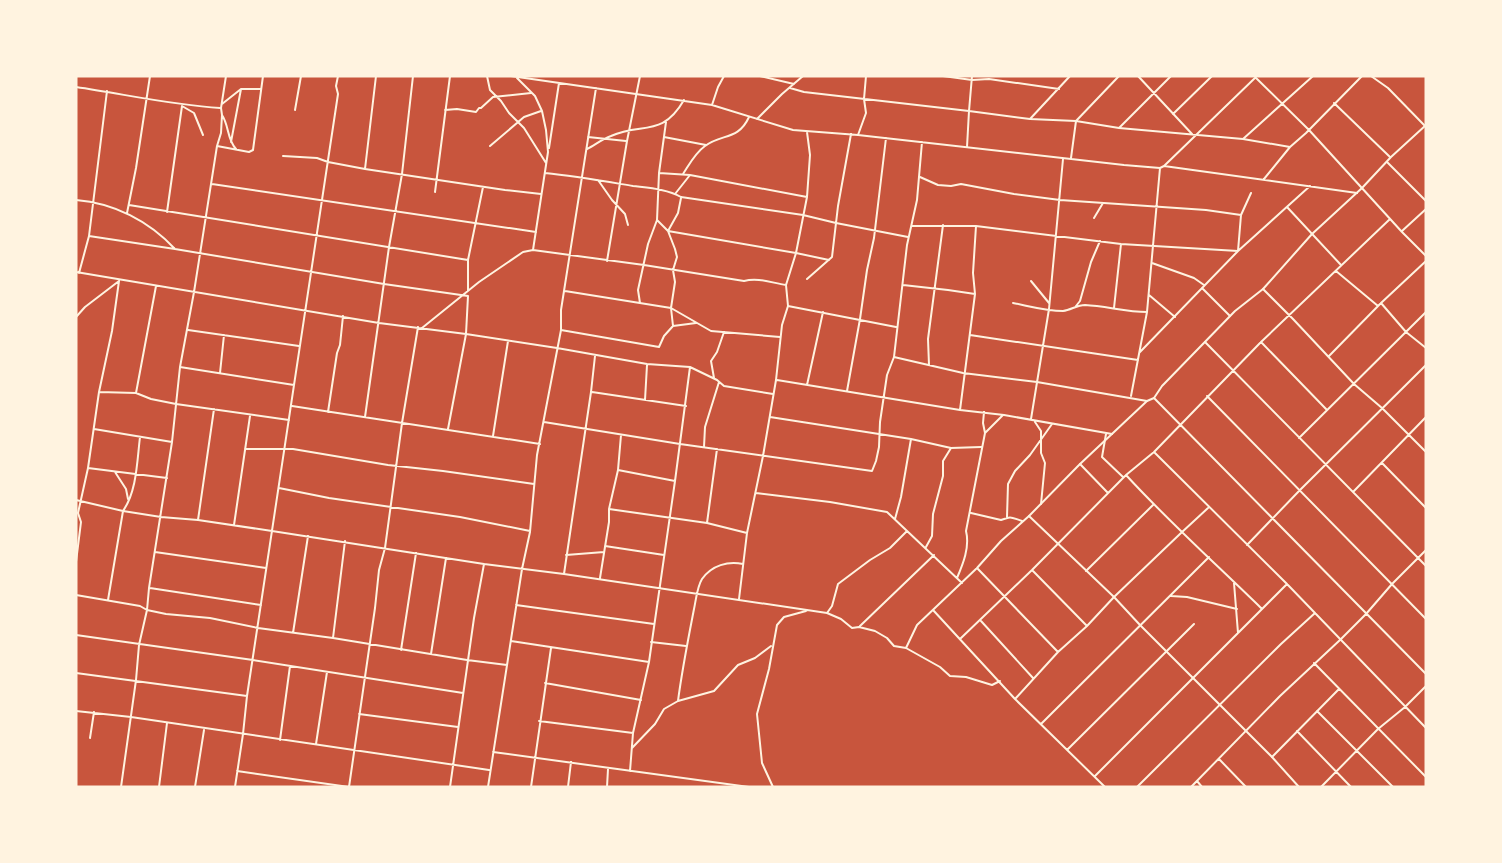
<svg xmlns="http://www.w3.org/2000/svg" width="1502" height="863" viewBox="0 0 1502 863" font-family="'IBM Plex Serif',serif">
	<rect width="100%" height="100%" fill="#c8553d"/>
	<g fill="none" stroke-linecap="round" stroke-linejoin="round">
		<path stroke="#fff3e0" stroke-width="2" d="M487,76L490,90L501,101L509,113L524,128L546,163
			M511,76L712,105L793,130L858,135L1124,165L1160,168L1164,166L1357,193
			M760,76L794,84
			M943,76L972,80L989,79L1059,89
			M1138,76L1192,134
			M1254,76L1309,130L1402,232L1426,256
			M1371,76L1388,88L1426,127
			M517,78L535,96L542,111L546,130L548,152L533,250
			M76,87C124,94 171,105 220,108
			M790,88L804,92L969,111L972,76
			M1334,103L1390,157
			M222,104L241,89H261
			M712,105L718,87L724,76
			M295,110L301,76
			M445,110L457,109L476,112L479,108H481L493,97L531,93
			M1173,114L1212,76
			M222,115C229,125 227,140 236,149
			M757,119L782,94L803,76
			M1030,119L1070,76
			M1119,128L1171,76
			M858,135L866,113L864,99L866,76
			M588,137L626,141
			M664,137L706,145
			M1243,139L1313,76
			M231,142L241,89
			M217,146L249,152L253,150L263,76
			M490,146L524,117L541,111
			M967,147L969,111L1030,119L1076,121L1119,128L1243,139L1290,147
			M549,148L559,83
			M587,149C595,145 602,139 611,136C642,122 662,138 684,100
			M283,156L317,158L328,162L365,169L505,190L541,194
			M1071,158L1076,121L1119,76
			M1387,162L1426,201
			M1164,166L1257,76
			M365,169L376,76
			M545,173C575,176 603,181 633,186C649,188 667,189 681,197L803,215L836,223L908,237
			M659,173L690,175L807,197
			M683,174C689,165 695,153 705,146C722,133 738,141 749,117
			M920,177L938,185L951,186L961,184L1014,194L1060,200L1206,210L1241,215
			M1264,179L1290,147L1306,133L1362,76
			M598,180L612,200L625,214L628,225
			M212,184L536,232
			M435,192L450,76
			M675,194L690,175
			M681,198L678,213L668,231L675,249L677,257L673,270L675,282L671,308L673,326L696,323
			M76,200C114,203 149,221 175,249
			M129,205L468,260
			M1287,207L1341,265
			M167,212L182,106L194,113L203,135
			M127,213L136,168L150,76
			M1094,218L1103,203
			M657,220L668,231L796,253L829,260
			M912,226H976L1121,244L1238,251L1241,215L1251,193
			M1402,231L1426,209
			M89,236L175,249L384,284L468,296
			M607,261L627,141L640,76
			M1152,263L1194,278L1204,285
			M1336,271L1378,306
			M76,272L379,323L466,334L557,348L647,364L690,367L717,380L724,386L773,394
			M79,273L89,236L107,91
			M807,279L832,257L838,206L851,134
			M1031,281L1049,303
			M903,285L948,290L975,294
			M1202,288L1230,316
			M1263,289L1293,319L1354,384L1382,408L1426,452
			M468,291V260L483,187
			M565,291L671,308L711,331L780,337
			M1149,295L1175,317
			M640,303L638,290L648,244L657,220L659,173L666,122
			M1013,303C1029,306 1046,311 1063,311C1071,310 1077,305 1085,305C1106,306 1126,312 1147,312
			M1381,303L1406,332L1426,348
			M788,306L896,327
			M1076,306L1080,301L1091,262L1100,241
			M1114,308L1121,244
			M76,317L85,307L119,281
			M422,328L479,282L523,252L533,250L644,265L744,281C758,277 772,283 786,285
			M188,330L299,346
			M561,330L659,347L664,336L673,326
			M970,335L1138,360
			M1205,342L1426,566
			M1261,342L1327,410
			M1140,352L1238,251L1310,186
			M1329,356L1381,303L1426,261
			M894,357L963,373L1037,382L1147,401
			M929,365L928,339L943,225
			M180,367L294,385
			M220,373L224,335
			M714,378L711,361L717,352L724,332
			M777,380L960,410L1004,415L1112,434
			M807,385L823,312
			M847,391L860,319L867,270L874,238L886,138
			M99,392L136,393L151,399L176,404L289,420
			M592,392L686,406
			M136,393L156,286
			M1131,396L1147,312L1160,168
			M1207,396L1426,619
			M1154,398L1426,674
			M645,400L647,365
			M292,406L540,444
			M960,410L975,294L973,273L976,226
			M328,412L337,353L340,345L343,316
			M365,417L389,247L402,174L413,76
			M770,417L911,439L951,448L981,447
			M1031,419L1049,309L1063,159
			M544,422L680,444L872,471L876,461L879,447L880,422L887,375L894,357L907,245L917,200L922,142
			M1035,422L1041,431V453L1045,463L1041,504
			M94,429L172,442
			M448,429L466,334L468,296
			M985,433L1003,415
			M1106,434L1102,457L1123,477
			M493,436L508,341
			M1299,438L1426,312
			M704,447L705,427L719,382
			M245,449H293L388,465L443,471L534,484
			M1154,452L1287,584L1426,728
			M1382,463L1426,508
			M1080,464L1108,493
			M88,468L167,478
			M618,470L675,481
			M115,472L126,489L128,499
			M1126,475C1169,522 1216,564 1261,608
			M279,488L329,498L460,517L530,531
			M1353,492L1426,417
			M756,493L830,502L887,512L962,583
			M76,500L123,511L161,517L198,520L272,531L484,564L564,574L827,613L841,619L852,628L859,627L875,631L887,638L894,646L906,648L940,667L950,676L966,677L992,685L1000,681
			M609,509L707,523L747,533
			M971,513L1001,520C1012,516 1010,517 1022,521
			M1007,517L1008,484L1015,471L1030,455L1052,424
			M895,519L901,497L911,439
			M198,520L214,409
			M707,523L717,449
			M234,525L250,416
			M1247,545L1300,490L1426,365
			M605,546L664,555
			M926,547L932,536L933,514L943,476V461L951,448
			M155,552L266,568
			M566,555L604,552
			M76,562L81,522L78,513L88,468L99,392L112,331L119,281
			M977,568L1058,652
			M1033,571L1087,626
			M1086,571L1153,505
			M564,574L591,392L595,356
			M600,578L609,522V509L618,470L621,435
			M957,578C963,564 970,547 966,531L985,433L983,423L984,412
			M1234,583L1238,633
			M150,588L261,605
			M76,595L140,606L147,610L166,614L210,618L258,628L333,638L467,660L507,665
			M1171,596L1187,597L1237,609
			M739,599L747,533L763,456L776,380L782,325L788,306L786,285L796,253L807,197L810,155L807,132
			M108,600L123,511C137,491 137,461 140,437
			M516,605L654,624
			M933,610L1015,699L1105,787
			M827,613L832,606L838,584L870,560L890,548L907,531
			M981,621L1033,678
			M860,626L934,555
			M293,633L308,536
			M76,635L253,660L463,693
			M333,638L345,541
			M960,639L1032,570L1126,475L1154,452L1261,342L1390,219
			M511,641L649,662
			M651,642L686,646
			M906,648L917,625L977,568L1001,541L1029,516
			M401,650L416,553
			M431,654L446,558
			M1314,663L1426,777
			M76,673L247,696
			M545,683L641,700
			M1015,699L1058,652L1087,626L1114,597L1181,533L1208,508
			M678,701C682,670 688,640 694,609C696,600 697,587 702,579C712,565 728,561 743,564
			M76,711L131,717L489,770
			M1317,711L1393,787
			M359,714L458,727
			M539,721L633,733
			M1041,724L1209,557
			M1297,731L1351,787
			M90,738L94,712
			M280,740L290,666
			M316,744L327,672
			M632,748L655,724L664,709L678,701L714,691L738,665L755,658L771,646
			M1067,750L1194,624
			M493,752L749,787
			M1272,757L1339,689
			M1219,759L1246,787
			M237,771L349,787
			M630,771L633,733L649,662L675,481L690,367
			M1095,776L1287,584
			M1197,781L1202,787
			M121,787L136,680L139,645L147,610L149,588L172,442L180,367L194,292L217,146L221,133L222,115L221,108L226,76
			M159,787L167,723
			M195,787L204,730
			M235,787L243,734L247,696L338,94L336,86L338,76
			M349,787L375,608L379,570L385,548L402,423L418,327
			M450,787L474,618L484,564
			M488,787L522,569L530,532L537,455L561,330V310L596,88
			M531,787L551,648
			M568,787L571,762
			M607,787L608,769
			M773,787L762,763L757,714L769,669L777,625L784,617L806,611
			M1137,787L1281,644L1315,613
			M1191,787L1280,696L1340,640L1366,614L1392,584L1426,550
			M1321,787L1378,729L1405,707L1426,686"/>
		<path stroke="#fff3e0" stroke-width="2" d="M1299,787L1272,757L1140,625L1114,597L1029,516L1080,464L1147,401L1154,398L1162,386L1235,311L1263,289L1312,234L1362,188L1391,157L1426,125"/>
	</g>
	<rect width="1502" height="863" fill="none" stroke="#fff3e0" stroke-width="155"/>
</svg>
